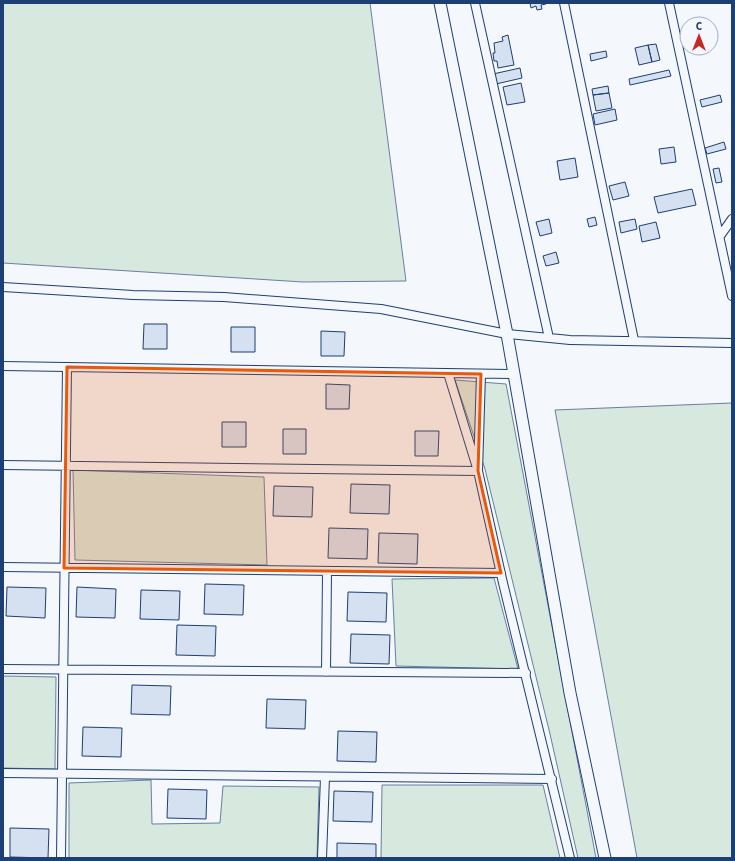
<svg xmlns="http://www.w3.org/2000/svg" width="735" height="861" viewBox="0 0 735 861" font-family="'Source Sans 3',sans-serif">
	<rect width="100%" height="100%" fill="#f4f7fb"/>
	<path fill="#d7e8df" stroke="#687fa3" d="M3,3H370L406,281L303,282L3,263Z
		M455,380L506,384L596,858H578L550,734L485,469Z
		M732,403V858H637L555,410Z
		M73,470L264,477L267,565L75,560Z
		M494,578L518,669L396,666L392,579Z
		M3,676L56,677L55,769L3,768Z
		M151,780L152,824L220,823L223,786L319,787L317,858H69V783Z
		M382,785H543L560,858H381Z"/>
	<path fill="#d5e0f0" stroke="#1d3f73" d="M530,3H546V4L541,5L542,9L537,10L536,6L531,8Z
		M508,35L514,65L498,68L497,61H494L493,53H495L494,43L503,41L502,37Z
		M656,44L660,60L652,62L648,45Z
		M648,45L652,62L639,65L635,48Z
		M606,51L607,57L591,61L590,54Z
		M520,68L522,78L496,84L493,74Z
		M669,70L671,76L630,85L629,79Z
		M521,83L525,102L507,105L503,87Z
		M608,86L609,93L593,95L592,89Z
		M609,93L612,108L596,111L593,95Z
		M720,95L722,102L702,107L700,100Z
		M615,109L617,120L595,125L593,114Z
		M724,142L726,149L707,154L705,148Z
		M674,147L676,162L661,164L659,149Z
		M575,158L578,177L560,180L557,161Z
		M719,168L722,182L716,183L713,169Z
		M625,182L629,196L613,200L609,186Z
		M692,189L696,205L658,213L654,197Z
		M595,217L597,225L589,227L587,219Z
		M549,219L552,233L540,236L536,222Z
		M635,219L637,229L621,233L619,222Z
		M656,222L660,238L642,242L639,226Z
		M556,252L559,263L546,266L543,256Z
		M144,324H167V349H143Z
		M231,327H255V352H231Z
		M321,331L345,332L344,356H321Z
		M326,384L350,385L349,409H326Z
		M222,422H246V447H222Z
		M283,429H306V454H283Z
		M415,431H439L438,456H415Z
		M351,484L390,485L389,514L350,513Z
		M274,486L313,487L312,517L273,516Z
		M329,528L368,529L367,559L328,558Z
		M379,533L418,534L417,564L378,563Z
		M205,584L244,585L243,615L204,614Z
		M7,587L46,588L45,618L6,616Z
		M77,587L116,589L115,618L76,617Z
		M141,590L180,591L179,620L140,619Z
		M348,592L387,593L386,622L347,621Z
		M177,625L216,626L215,656L176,655Z
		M351,634L390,635L389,664L350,663Z
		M132,685L171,686L170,715L131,714Z
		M267,699L306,700L305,729L266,728Z
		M83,727L122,728L121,757L82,756Z
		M338,731L377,732L376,762L337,761Z
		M168,789L207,790L206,819L167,818Z
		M334,791L373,792L372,822L333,821Z
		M10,828L49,829L48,858L10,857Z
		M337,843L376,844V858H337Z"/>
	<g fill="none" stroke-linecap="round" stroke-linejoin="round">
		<g stroke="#1d3f73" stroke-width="10">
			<path id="street" d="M475,3L549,338
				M564,3L634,340
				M669,3L732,296
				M720,236L732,219
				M3,287L133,295L224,297L381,309L507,334L570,340L732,343
				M3,366L514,374
				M448,373L478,471L503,583L570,858
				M3,465L478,471L481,374
				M3,567L501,573
				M3,669L526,673
				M326,672L327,571
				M3,773L552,779
				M61,858L67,367
				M322,858L325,777"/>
		</g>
		<g stroke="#1d3f73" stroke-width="13">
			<path id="secondary" d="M440,3L507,334L570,693L605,858"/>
		</g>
		<use href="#street" stroke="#f4f7fb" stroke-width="8"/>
		<use href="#secondary" stroke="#f4f7fb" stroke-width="11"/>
	</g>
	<path fill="#e8590c" fill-opacity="0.2" stroke="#e8590c" stroke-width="3" stroke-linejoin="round" d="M67,367L481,374L478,471L501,573L64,568Z"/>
	<rect width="735" height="861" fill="none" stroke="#1d3f73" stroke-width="8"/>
	<g transform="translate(699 36)"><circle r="19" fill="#f4f7fb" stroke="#9eadc5"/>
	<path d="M0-3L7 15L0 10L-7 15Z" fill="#c62828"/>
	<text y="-6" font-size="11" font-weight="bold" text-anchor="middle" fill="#1d3f73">С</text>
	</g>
</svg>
